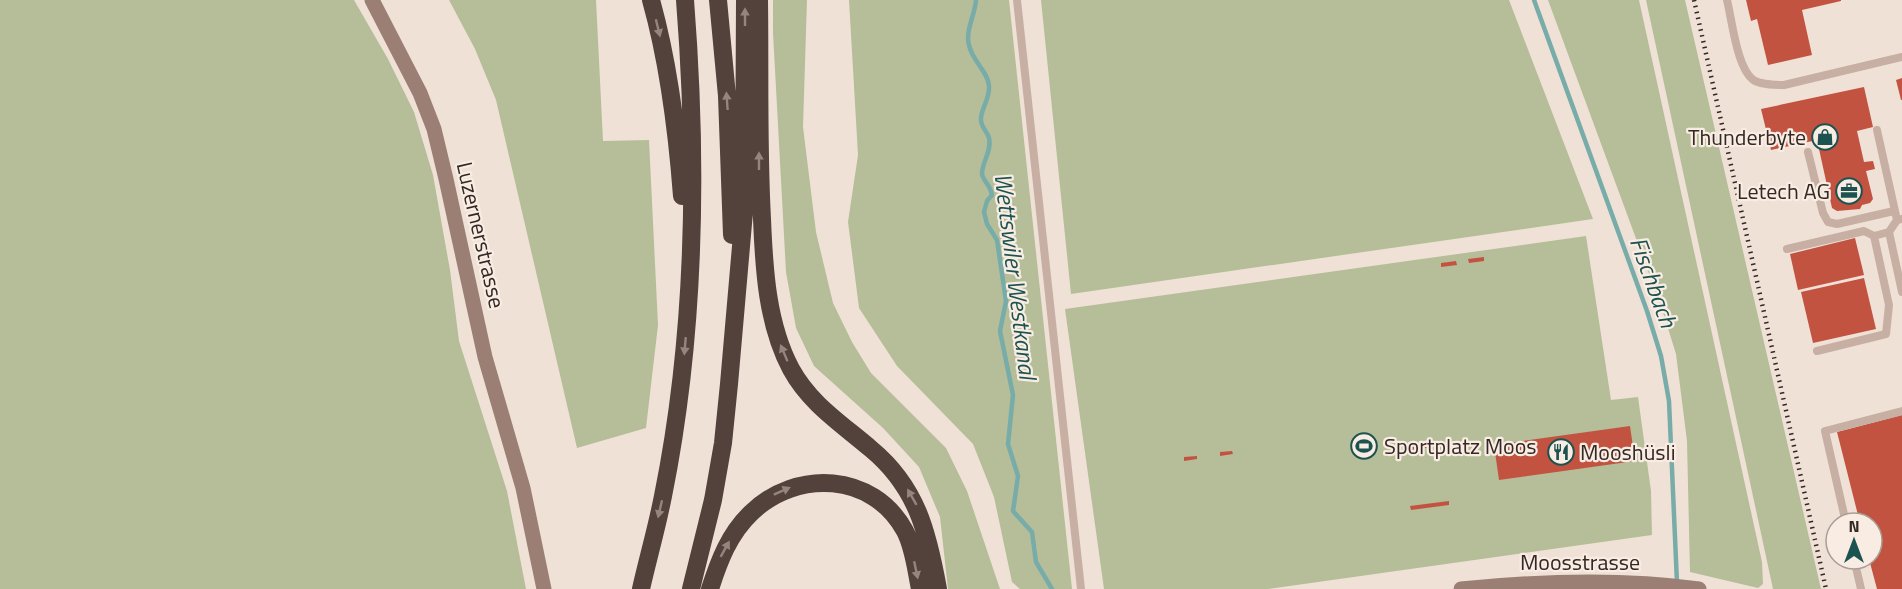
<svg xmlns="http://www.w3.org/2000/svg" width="1902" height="589" viewBox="0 0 1902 589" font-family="'Titillium Web',sans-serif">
	<rect width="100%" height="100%" fill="#f0e1d7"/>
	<path fill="#b5be98" d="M0,0H354L388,59L414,112L433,175L450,270L459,341L507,491L526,589H0Z
		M449,0H596L603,141L649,140L658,325L646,428L577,448L496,100L475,49Z
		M773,0H807L803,127L816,232L833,303L852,342L871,373L946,448L967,491L1000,589H948L940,517L919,467L883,428L814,366L796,328L786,272L773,33Z
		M849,0H1009L1072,589H1020L1012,582L994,497L973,444L897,366L859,308L848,222L858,155Z
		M1041,0H1509L1593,219L1071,294Z
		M1548,0H1639L1762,562L1763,584L1758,588L1690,572L1687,441L1676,354L1662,309Z
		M1646,0H1685L1821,589H1773Z
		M1586,236L1611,400L1638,397L1651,491L1652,535L1268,589H1104L1065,309Z"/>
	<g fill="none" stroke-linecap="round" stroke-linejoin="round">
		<path stroke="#77aca9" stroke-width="4.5" d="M976,0C975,15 965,31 969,45C972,61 988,71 989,86C990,98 982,107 981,118C980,127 987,130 989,138C992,151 982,162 982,174C983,181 990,184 992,195L987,201L984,212L987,224L997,240L1006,301L1000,331L1013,395L1008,444L1018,476L1013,511L1032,532L1036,562L1052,589
			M1534,0L1647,311L1661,356L1669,401L1677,583"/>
	</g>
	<path fill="#c35341" d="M1746,0H1841V1L1802,10L1812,55L1768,65L1757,19L1751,21Z
		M1902,78V100H1901L1896,80Z
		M1864,87L1873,127L1857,131L1864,162L1873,161L1875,169L1866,171L1873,199L1870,203L1862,205L1860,209L1837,211L1832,208L1817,140L1771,150L1761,109Z
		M1855,238L1864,275L1798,290L1790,254Z
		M1484,257V261L1469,263L1468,259Z
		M1456,261L1457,265L1441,267V263Z
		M1864,278L1876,329L1813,343L1801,292Z
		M1902,415V589H1877L1869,559H1872V523H1860L1837,432Z
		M1630,426L1635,461L1499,480L1494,445Z
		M1433,443V447L1410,450V446Z
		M1232,451L1233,454L1220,456V452Z
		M1197,456V459L1184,461V457Z
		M1449,501V505L1411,510L1410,506Z"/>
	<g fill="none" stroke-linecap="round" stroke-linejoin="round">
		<path stroke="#c7b0a3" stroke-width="8" d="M1017,0L1081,589
			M1727,0C1732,20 1737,71 1755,81C1764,85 1774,85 1784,85L1902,57
			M1877,130L1897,220
			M1808,152L1823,213L1828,222L1837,224L1894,211
			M1902,219L1897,220L1889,232L1902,292
			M1787,249L1864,231L1874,236
			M1817,351L1886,334L1889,305L1874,236L1889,232
			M1846,523L1825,431L1902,411
			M1854,559L1861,589"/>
		<path stroke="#9b7f75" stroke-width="15" d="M372,0L420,93L434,129L446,179L485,357L523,488L544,589
			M1461,589C1540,581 1620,578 1699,589"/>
		<path stroke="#53413c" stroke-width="18" d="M651,0C669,64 677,130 682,196
			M718,0L727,96L732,235
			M759,0C760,73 758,146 762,219C764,269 767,324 791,369C810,404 842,424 871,449C917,487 928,533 938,589
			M641,589C648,558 657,527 663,496C696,333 698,165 685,0
			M691,589L713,500L723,443L729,384L744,212L745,0
			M710,589C719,561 729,534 751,513C796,469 873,472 905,531C914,548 916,570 920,589"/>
		<path stroke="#332825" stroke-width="4.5" stroke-dasharray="1.5 4.5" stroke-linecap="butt" d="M1694,0L1826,589"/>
	</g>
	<defs><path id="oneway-solid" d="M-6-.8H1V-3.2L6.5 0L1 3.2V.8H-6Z" transform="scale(1.5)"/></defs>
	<g fill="#95857f">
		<use href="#oneway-solid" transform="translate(745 17) rotate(-90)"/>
		<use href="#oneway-solid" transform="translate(658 28) rotate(76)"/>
		<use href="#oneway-solid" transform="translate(727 101) rotate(-94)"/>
		<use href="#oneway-solid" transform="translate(759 161) rotate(-90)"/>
		<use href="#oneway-solid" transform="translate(685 346) rotate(95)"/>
		<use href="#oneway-solid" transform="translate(784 353) rotate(-113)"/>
		<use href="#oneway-solid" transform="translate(782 491) rotate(-24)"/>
		<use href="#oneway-solid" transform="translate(912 497) rotate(-120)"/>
		<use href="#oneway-solid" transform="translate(660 509) rotate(103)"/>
		<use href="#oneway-solid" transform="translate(725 549) rotate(-61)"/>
		<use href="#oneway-solid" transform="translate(916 570) rotate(78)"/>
	</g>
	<defs>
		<g id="shop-ring" transform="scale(1.35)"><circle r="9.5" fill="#f8ece3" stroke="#1c5350" stroke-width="1.5"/><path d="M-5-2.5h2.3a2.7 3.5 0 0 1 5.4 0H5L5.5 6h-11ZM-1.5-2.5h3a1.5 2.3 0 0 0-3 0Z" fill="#1c5350"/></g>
		<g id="office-ring" transform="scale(1.35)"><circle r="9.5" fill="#f8ece3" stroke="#1c5350" stroke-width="1.5"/><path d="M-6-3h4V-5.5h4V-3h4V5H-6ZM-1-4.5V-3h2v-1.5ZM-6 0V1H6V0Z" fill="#1c5350"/></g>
		<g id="stadium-ring" transform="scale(1.35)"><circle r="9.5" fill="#f8ece3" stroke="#1c5350" stroke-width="1.5"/><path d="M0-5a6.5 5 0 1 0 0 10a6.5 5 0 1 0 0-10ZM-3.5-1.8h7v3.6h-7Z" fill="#1c5350"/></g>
		<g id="restaurant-ring" transform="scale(1.35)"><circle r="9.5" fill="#f8ece3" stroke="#1c5350" stroke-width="1.5"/><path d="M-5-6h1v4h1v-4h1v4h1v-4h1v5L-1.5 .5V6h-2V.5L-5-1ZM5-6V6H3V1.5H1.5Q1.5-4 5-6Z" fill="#1c5350"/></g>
	</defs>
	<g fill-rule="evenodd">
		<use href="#shop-ring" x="1825" y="137"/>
		<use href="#office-ring" x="1849" y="191"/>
		<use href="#stadium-ring" x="1364" y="446"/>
		<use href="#restaurant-ring" x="1561" y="452"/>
	</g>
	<g text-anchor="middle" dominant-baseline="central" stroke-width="4.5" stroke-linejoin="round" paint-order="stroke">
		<g font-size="22" fill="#332825" stroke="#f8ece3" text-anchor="end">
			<text x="1806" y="137">Thunderbyte</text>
			<text x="1830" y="191">Letech AG</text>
			<text x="1384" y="446" text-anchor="start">Sportplatz Moos</text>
			<text x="1580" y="452" text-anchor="start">Mooshüsli</text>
		</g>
		<g font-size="22" fill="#332825" stroke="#f8ece3">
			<text transform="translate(481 235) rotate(77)">Luzernerstrasse</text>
			<text x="1580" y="562">Moosstrasse</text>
		</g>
		<g font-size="24" font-style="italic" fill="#1c5350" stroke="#f8ece3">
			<text transform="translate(1016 276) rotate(83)">Wettswiler Westkanal</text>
			<text transform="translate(1654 282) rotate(70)">Fischbach</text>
		</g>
	</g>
	<g transform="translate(1854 541)"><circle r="28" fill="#f8ece3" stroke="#a99e97" stroke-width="1.5"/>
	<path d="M0-4.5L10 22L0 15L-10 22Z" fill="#1c5350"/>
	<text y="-9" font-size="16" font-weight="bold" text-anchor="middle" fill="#332825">N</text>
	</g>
</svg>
